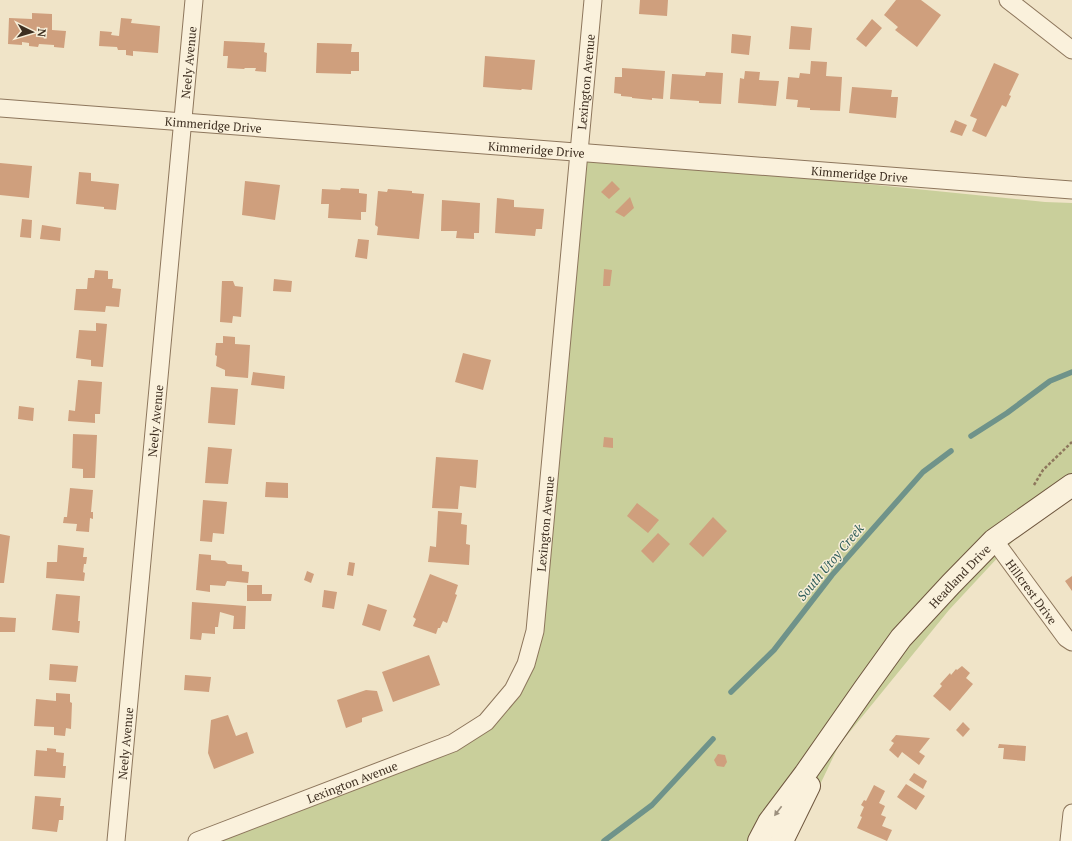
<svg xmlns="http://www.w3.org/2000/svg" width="1072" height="841" viewBox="0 0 1072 841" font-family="'PT Serif',serif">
	<rect width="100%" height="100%" fill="#f0e4c8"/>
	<path fill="#c9cf9b" d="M578,155L1045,202L1072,203V496L1041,511L949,610L839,745L793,841H188L460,743L526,681Z"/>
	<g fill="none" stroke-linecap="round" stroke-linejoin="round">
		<path stroke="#6f938a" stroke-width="5.5" d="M971,436L1007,413L1050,381L1072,372
			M731,692L774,650L832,575L923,472L951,451
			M604,841L652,805L713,739"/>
	</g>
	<path fill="#cf9f7d" d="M640,0H668L667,16L639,14Z
		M896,0H921L941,15L917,47L895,30L898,27L884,15Z
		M32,13L52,14V30L66,31L64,48L54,47V45L39,44L38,47L29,46V43L22,42V45L8,44L9,18L32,19Z
		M121,18L132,19L131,23L160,26L158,53L133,51V56L126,55V50H118L117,47L99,46L100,31L112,32L111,35L119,36Z
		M872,19L882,28L866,47L856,39Z
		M791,26L812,28L810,50L789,49Z
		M732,34L751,36L749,55L731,53Z
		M224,41L265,43L264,52L267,53L266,72L255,71L256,68H245L244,69L227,68L228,56H223Z
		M317,43L352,44L351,52H359V71H351V74L316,73Z
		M485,56L535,60L532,90L522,89L521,90L483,87Z
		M811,61L827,62L826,76L842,77L840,111L810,110V108L797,107L798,100L786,99L788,77L799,78L800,73L810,74Z
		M994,63L1019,74L1009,95L1011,96L1006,107L1002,105L986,137L972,131L977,119L970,116Z
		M622,68L665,71L663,99L652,98V100L632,98V97L621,96V94L614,93L615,77H622Z
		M745,71L760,72L759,80L779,81L776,106L738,103L740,78L744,79Z
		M706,72L723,73L721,104L699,103V101L670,99L672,74L705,76Z
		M852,87L892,90L891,97H898L896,118L849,113Z
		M955,120L967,125L962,136L950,132Z
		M0,163L32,166L29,198L0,195Z
		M79,172L91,173V181L119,184L116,210L104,209V207L76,204Z
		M245,181L280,185L275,220L242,215Z
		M612,181L620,189L609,199L601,192Z
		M341,188L359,189V193L367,194L366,212H361V220L328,218L329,204H321L322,189L340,190Z
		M388,189L412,191V193L424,194L419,239L377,235L378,227L375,225L378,191L387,192Z
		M630,197L634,208L624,217L615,212Z
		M497,198L514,200V207L544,209L542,229H536L535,236L495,233Z
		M442,200L480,203L479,233H474V239L456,238L457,231H441Z
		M22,219L32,220L31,238L20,237Z
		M42,225L61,228L60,241L40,239Z
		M358,239L369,240L367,259L355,257Z
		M604,269L612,270L610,286H603Z
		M95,270L108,271V279H113L112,288L121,289L119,307L106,306L105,312L74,310L76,289H87L88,278H94Z
		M274,279L292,281L291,292L273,291Z
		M222,281H233L235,286L243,287L241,317L233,316L232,323L220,322Z
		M96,323L107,324L103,367L91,366V360L76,358L79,330L96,331Z
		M223,336L235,337V344L250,345L248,378L225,376V370L216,366L217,356L215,355L216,343H223Z
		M463,353L491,360L483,390L455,382Z
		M253,372L285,376L284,389L251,385Z
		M78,380L102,382L100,414H95V423L68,421L69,410L75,411Z
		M211,387L238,389L235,425L208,423Z
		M19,406L34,408L33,421L18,419Z
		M73,434L97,435L95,478H83V469L72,468Z
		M604,437L613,438V448L603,447Z
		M208,447L232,449L228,484L205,483Z
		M436,457L478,460L476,488L460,486L458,509L432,508Z
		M266,482L288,483V498L265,497Z
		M70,488L93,490L91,512H93V519L90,518L89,532L76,531L77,524L63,523L64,517H67Z
		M203,500L227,502L224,534L213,533L212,542L200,541Z
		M637,503L659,520L648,533L627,516Z
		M438,511L462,513L461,524L467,525L466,544L470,545L469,565L428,562L430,546L436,547Z
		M713,517L727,531L703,557L689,544Z
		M658,533L670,544L653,563L641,551Z
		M0,534L10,536L4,583H0Z
		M58,545L84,548L83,557H87L86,564H84L83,572L85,573L84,581L46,578L47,562H57Z
		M199,554L211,555V560L225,561L228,564L242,565V571L249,572L248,583L227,581L225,586L210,585V592L196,590Z
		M349,562L355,563L353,576L347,575Z
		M307,571L314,574L311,583L304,580Z
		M430,574L458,585L455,594L457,595L447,623L443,621L440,628H438L436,634L413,626L416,619L413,617Z
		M1072,576V591L1065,581Z
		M247,585H262V594H272L271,601H247Z
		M324,590L337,592L334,609L322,607Z
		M56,594L80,596L78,621H80L79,633L52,630Z
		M192,602L246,606L245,629H233L234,616L220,612L218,627H215V634L202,633L201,640L190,639Z
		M368,604L387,610L380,631L362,625Z
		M0,617L16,618L15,632H0Z
		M429,655L440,685L393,702L382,672Z
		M50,664L78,666L76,682L49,680Z
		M962,666L970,673L966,678L973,684L950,711L933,696L942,686L940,684L950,673L951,675L956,669L957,670Z
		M185,675L211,677L209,692L184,690Z
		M366,690L377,691L383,711L362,718V722L346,728L337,700Z
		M56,693L70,694V702L72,703L71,729L66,728L65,736L54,735V727L34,726L36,699L56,701Z
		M228,715L236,736L247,732L254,753L214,769L208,753L211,720Z
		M963,722L970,729L963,737L956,730Z
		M896,735L930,738L919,752L925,756L919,765L902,752L898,758L889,750L894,743L891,741Z
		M999,744L1026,746L1025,761L1003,759L1004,748H998Z
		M47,748L56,749V752L64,753L63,766H66L65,778L34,776L36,750L47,751Z
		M718,754L725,755L727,762L724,767L717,766L714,760Z
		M914,773L927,781L923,789L909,780Z
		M906,784L925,796L916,810L897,797Z
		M874,785L885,791L879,803L885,806L881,815L886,817L882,826L892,830L887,841L857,828L862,817L860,816L864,807L861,805L864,800L866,801Z
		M35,796L61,798L60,806H64L63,820H59L57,832L32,829Z"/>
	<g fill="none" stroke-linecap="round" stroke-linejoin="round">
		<g stroke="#8d765c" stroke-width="19">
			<g id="minor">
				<path d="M1008,0L1072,50"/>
				<path id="s1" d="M0,108L1072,190"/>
				<path id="s2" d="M994,540L1066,638L1072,642"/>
				<path id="s3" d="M116,841L194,0"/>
				<path id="s4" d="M197,841L453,743L486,722L513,690L526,664L535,631L593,0"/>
				<path d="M1069,841L1072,813"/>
			</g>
		</g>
		<g stroke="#6f573f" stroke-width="24">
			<g id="secondary">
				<path id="s5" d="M759,841L769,822L805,774L865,688L901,638L951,584L994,540L1072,485"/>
				<path d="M782,841L809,786"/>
			</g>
		</g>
		<path stroke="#8d765c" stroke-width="2.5" stroke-dasharray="3 2" stroke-linecap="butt" d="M1034,485L1043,470L1072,442"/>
		<use href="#minor" stroke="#faf1dc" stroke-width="17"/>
		<use href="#secondary" stroke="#faf1dc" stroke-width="22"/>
	</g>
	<defs><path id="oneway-solid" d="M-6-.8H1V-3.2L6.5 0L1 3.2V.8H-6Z"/></defs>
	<use fill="#9c907e" href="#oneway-solid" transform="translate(778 811) rotate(127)"/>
	<g text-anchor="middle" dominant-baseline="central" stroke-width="3" stroke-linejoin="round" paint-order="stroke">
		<g font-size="12" fill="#3d2e20" stroke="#f7eed8">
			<text stroke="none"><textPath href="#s3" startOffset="782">Neely Avenue</textPath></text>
			<text stroke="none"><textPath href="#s4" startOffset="970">Lexington Avenue</textPath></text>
			<text stroke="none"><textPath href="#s1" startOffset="214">Kimmeridge Drive</textPath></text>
			<text stroke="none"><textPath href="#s1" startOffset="538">Kimmeridge Drive</textPath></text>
			<text stroke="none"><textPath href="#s1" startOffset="862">Kimmeridge Drive</textPath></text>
			<text stroke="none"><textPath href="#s3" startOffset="422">Neely Avenue</textPath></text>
			<text stroke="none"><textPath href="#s4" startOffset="526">Lexington Avenue</textPath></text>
			<text stroke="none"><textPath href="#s5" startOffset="333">Headland Drive</textPath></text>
			<text stroke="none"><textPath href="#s2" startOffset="64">Hillcrest Drive</textPath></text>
			<text stroke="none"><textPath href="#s3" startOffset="98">Neely Avenue</textPath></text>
			<text stroke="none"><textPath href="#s4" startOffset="166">Lexington Avenue</textPath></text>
		</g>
		<g font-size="13" font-style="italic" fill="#2f5d5a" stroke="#f7eed8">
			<text transform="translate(830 562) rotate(-50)">South Utoy Creek</text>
		</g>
	</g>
	<g transform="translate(32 32) rotate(95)" stroke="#f7eed8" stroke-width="3" paint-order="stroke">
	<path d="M0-3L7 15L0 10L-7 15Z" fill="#3d2e20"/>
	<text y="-6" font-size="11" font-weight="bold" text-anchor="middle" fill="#3d2e20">N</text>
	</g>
</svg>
